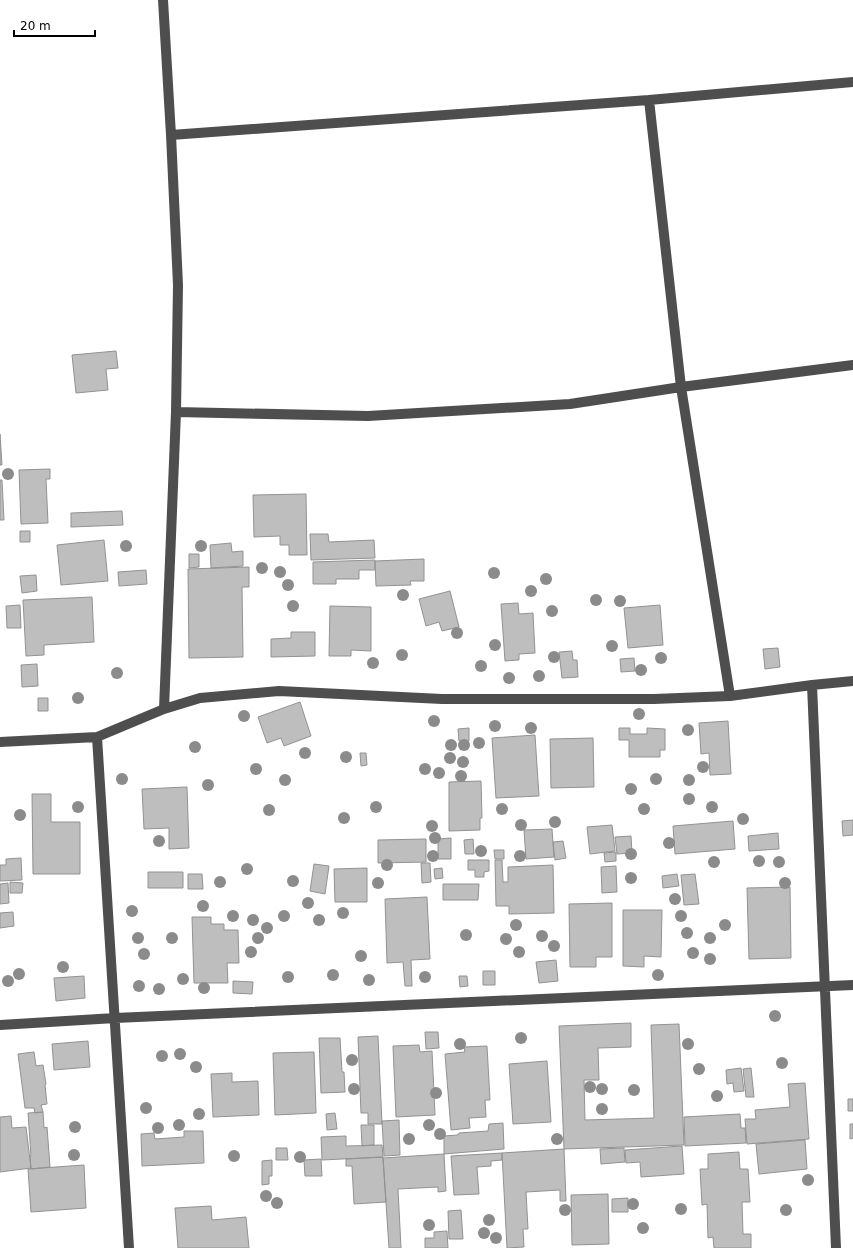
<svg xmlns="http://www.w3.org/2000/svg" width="853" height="1248" viewBox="0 0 853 1248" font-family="'DejaVu Sans',sans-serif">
	<rect width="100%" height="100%" fill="#fff"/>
	<path fill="#bebebe" stroke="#929292" d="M116,351L118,368L106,369L108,390L76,393L72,355Z
		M0,434L2,465H0Z
		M50,469V479H46L48,523L21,524L19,470Z
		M0,480H2L4,520H0Z
		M306,494L307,555H289V545H280V536L254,537L253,495Z
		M122,511L123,525L71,527V513Z
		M20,531H30V542H20Z
		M310,534H328L329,542L374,540L375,558L311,560Z
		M104,540L108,581L61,585L57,545Z
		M231,543L232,552L243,551V566L211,568L210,545Z
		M189,554H199V567L189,568Z
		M424,559V581H410L411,585L376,586L375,561Z
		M375,560V570H359V579H336V584H313V562Z
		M249,567V587H242L243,657L189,658L188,569Z
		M146,570L147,584L119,586L118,572Z
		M36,575L37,591L22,593L20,576Z
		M450,591L459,627L442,631L439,622L426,626L419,599Z
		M92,597L94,642L44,645V655L26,656L23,600Z
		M518,603L519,614L533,613L535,653L519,654V660L505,661L501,604Z
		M20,605L21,628H7L6,606Z
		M660,605L663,645L628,648L624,608Z
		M330,606L371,607V651L351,650V656H329Z
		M291,632H315V656L271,657V639L291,638Z
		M778,648L780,667L765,669L763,649Z
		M572,651L573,660H577L578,677L562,678L559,652Z
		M634,658L635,671L621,672L620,659Z
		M37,664L38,686L22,687L21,665Z
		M38,698H48V711H38Z
		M300,702L311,736L284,746L281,738L267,743L258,717Z
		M728,721L731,774L710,775L709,753L701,754L699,723Z
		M469,728V741H459L458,729Z
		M619,728H630V734H647V728L665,729V750H660V757H629V740H619Z
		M535,735L539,796L496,798L492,738Z
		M593,738L594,787L551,788L550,739Z
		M360,753H366L367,765L361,766Z
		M481,781L482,818H480V830L449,831V782Z
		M187,787L189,848L169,849V828L144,829L142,789Z
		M32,794H51V822H80V874H33Z
		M853,820V835L843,836L842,821Z
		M733,821L735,849L675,854L673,826Z
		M612,825L615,851L590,854L587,827Z
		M552,829L554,857L526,859L524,830Z
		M778,833L779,849L749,851L748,836Z
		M631,836L632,853L617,854L615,837Z
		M451,838V859H438V839Z
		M426,839V862L378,863V840Z
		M473,839L474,854H465L464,840Z
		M563,841L566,858L555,860L553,842Z
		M494,850H504V859H495Z
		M616,852V861L605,862L604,853Z
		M21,858L22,880L0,881V865H6V859Z
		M468,860H489V871L484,872V877H475V870H468Z
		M495,860H502L503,882H508V867L553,865L554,913L509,914V906H496Z
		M421,863H430L431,882L422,883Z
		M314,864L329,866L325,894L310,891Z
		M616,866L617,892L602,893L601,867Z
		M367,868V902H335L334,869Z
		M442,868L443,878L435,879L434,869Z
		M148,872H183V888H148Z
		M188,874H202L203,889H188Z
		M677,874L679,886L663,888L662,876Z
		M695,874L699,904L684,905L681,875Z
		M10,882L23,883L22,893H10Z
		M8,883L9,903L0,904V884Z
		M443,884H479L478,900H443Z
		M790,887L791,958L749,959L747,888Z
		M427,897L430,959L411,960L412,986H405L403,962L387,963L385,899Z
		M612,903V957H596V967H570L569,904Z
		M623,910H662L661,957L644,956V967L623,966Z
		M13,912L14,926L0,928V913Z
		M192,917H211V924H224V930H238L239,963H227L228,983H194Z
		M556,960L558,981L539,983L536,962Z
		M483,971H495V985H483Z
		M84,976L85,998L56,1001L54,978Z
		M459,976H467L468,986L460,987Z
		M233,981L253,982L252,994L233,993Z
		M631,1023V1047L598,1048L599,1080H584L585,1120L654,1118L651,1025L679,1024L684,1145L564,1149L559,1026Z
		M425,1032H438L439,1048L426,1049Z
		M378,1036L382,1124H368V1113H361L358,1037Z
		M319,1038H340L342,1072H344L345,1092L321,1093Z
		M88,1041L90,1067L54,1070L52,1044Z
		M419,1045L420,1052L432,1051L435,1115L396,1117L393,1046Z
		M487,1046L490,1100H485L486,1117L469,1118L470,1128L451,1130L445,1054L465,1052L464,1047Z
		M34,1052L36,1066L43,1065L46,1084L45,1085L47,1104L41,1105L43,1112L35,1113L34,1108H25L18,1054Z
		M314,1052L316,1113L275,1115L273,1053Z
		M547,1061L551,1122L513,1124L509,1064Z
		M741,1068L744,1091L734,1092L733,1083L727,1084L726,1070Z
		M751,1068L754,1097H746L743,1069Z
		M232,1073V1082L258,1081L259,1115L213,1117L211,1074Z
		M805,1083L809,1139L747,1144L745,1119H756L755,1110L790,1107L788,1084Z
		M848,1099H853V1111H848Z
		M43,1112L44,1128L47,1127L50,1167L31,1169L30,1156H31L28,1113Z
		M335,1113L337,1129L327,1130L326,1114Z
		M740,1114L741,1128H745L746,1143L685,1146L684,1117Z
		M11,1116L12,1128L26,1127L31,1168L0,1172V1117Z
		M399,1120L400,1155L384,1156L382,1121Z
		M503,1123L504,1149L444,1154V1136L458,1135L459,1133L488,1131L489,1124Z
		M850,1124H853V1138L850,1139Z
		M361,1125H374V1145L362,1146Z
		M184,1131H203L204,1163L142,1166L141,1134L154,1133L155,1139L184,1137Z
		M346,1136V1146L382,1145L383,1157L322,1160L321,1137Z
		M805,1140L807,1169L759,1174L756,1144Z
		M682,1146L684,1174L641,1177L640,1162L626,1163L625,1150Z
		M276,1148H287L288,1160H276Z
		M624,1148L625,1162L601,1164L600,1149Z
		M564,1149L566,1201H560V1190L526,1192L528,1229H523L524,1247L507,1248L502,1153Z
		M739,1152L740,1169H748L750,1202H742L743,1234H751V1248H714L713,1237L708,1238L707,1204L702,1205L700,1169H708V1154Z
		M502,1153V1160L491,1161V1166L477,1167L479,1194L454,1195L451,1156Z
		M444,1154L446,1191L438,1192V1187L398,1189L401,1248H389L383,1158Z
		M383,1157L386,1202L354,1204L352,1166H346V1159Z
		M321,1159L322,1176H305L304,1160Z
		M272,1160V1176H269V1184L262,1185V1161Z
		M84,1165L86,1208L31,1212L28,1169Z
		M608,1194L609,1244L572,1245L571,1195Z
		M628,1198V1212H612V1199Z
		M211,1206L212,1220L246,1217L249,1248H178L175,1208Z
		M461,1210L463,1239H449L448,1211Z
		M447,1231L448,1248H425V1238H434V1232Z"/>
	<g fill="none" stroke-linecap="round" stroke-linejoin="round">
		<path stroke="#4e4e4e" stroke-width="10" d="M163,0L171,135L178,285L176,412L164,709
			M649,100L681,387L730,696
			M171,135L649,100L853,82
			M176,412L368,416L570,404L681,387L853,365
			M812,685L836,1248
			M97,737L129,1248
			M0,742L97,737L164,709L200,698L279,691L442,699H654L730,696L812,685L853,681
			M0,1025L115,1018L853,985"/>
	</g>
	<g fill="#8b8b8b">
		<circle cx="8" cy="474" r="6"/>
		<circle cx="126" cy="546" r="6"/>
		<circle cx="201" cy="546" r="6"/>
		<circle cx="262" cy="568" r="6"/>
		<circle cx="280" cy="572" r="6"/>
		<circle cx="494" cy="573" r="6"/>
		<circle cx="546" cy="579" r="6"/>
		<circle cx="288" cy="585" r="6"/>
		<circle cx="531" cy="591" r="6"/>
		<circle cx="403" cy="595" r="6"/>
		<circle cx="596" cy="600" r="6"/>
		<circle cx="620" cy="601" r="6"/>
		<circle cx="293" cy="606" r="6"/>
		<circle cx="552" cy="611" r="6"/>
		<circle cx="457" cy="633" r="6"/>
		<circle cx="495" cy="645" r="6"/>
		<circle cx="612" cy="646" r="6"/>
		<circle cx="402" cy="655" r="6"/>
		<circle cx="554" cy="657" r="6"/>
		<circle cx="661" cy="658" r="6"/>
		<circle cx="373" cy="663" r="6"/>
		<circle cx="481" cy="666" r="6"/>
		<circle cx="641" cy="670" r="6"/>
		<circle cx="117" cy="673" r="6"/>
		<circle cx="539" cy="676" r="6"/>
		<circle cx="509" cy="678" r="6"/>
		<circle cx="78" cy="698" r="6"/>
		<circle cx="639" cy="714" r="6"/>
		<circle cx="244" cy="716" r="6"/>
		<circle cx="434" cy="721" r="6"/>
		<circle cx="495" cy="726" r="6"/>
		<circle cx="531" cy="728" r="6"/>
		<circle cx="688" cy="730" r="6"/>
		<circle cx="479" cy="743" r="6"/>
		<circle cx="451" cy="745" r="6"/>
		<circle cx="464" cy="745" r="6"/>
		<circle cx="195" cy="747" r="6"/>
		<circle cx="305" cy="753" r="6"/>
		<circle cx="346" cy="757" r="6"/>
		<circle cx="450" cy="758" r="6"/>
		<circle cx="463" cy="762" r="6"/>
		<circle cx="703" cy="767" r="6"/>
		<circle cx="256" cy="769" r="6"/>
		<circle cx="425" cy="769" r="6"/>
		<circle cx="439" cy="773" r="6"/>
		<circle cx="461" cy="776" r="6"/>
		<circle cx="122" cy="779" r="6"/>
		<circle cx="656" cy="779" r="6"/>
		<circle cx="285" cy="780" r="6"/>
		<circle cx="689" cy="780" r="6"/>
		<circle cx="208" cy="785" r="6"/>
		<circle cx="631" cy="789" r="6"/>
		<circle cx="689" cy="799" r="6"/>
		<circle cx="78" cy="807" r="6"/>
		<circle cx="376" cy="807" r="6"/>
		<circle cx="712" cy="807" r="6"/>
		<circle cx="502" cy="809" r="6"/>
		<circle cx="644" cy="809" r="6"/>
		<circle cx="269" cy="810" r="6"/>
		<circle cx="20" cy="815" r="6"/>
		<circle cx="344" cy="818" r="6"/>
		<circle cx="743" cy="819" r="6"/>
		<circle cx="555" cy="822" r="6"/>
		<circle cx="521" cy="825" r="6"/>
		<circle cx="432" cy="826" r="6"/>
		<circle cx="435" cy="838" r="6"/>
		<circle cx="159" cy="841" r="6"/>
		<circle cx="669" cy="843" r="6"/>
		<circle cx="481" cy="851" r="6"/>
		<circle cx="631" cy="854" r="6"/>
		<circle cx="433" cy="856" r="6"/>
		<circle cx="520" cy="856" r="6"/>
		<circle cx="759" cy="861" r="6"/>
		<circle cx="714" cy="862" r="6"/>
		<circle cx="779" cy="862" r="6"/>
		<circle cx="387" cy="865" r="6"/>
		<circle cx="247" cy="869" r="6"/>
		<circle cx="631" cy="878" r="6"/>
		<circle cx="293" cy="881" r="6"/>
		<circle cx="220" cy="882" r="6"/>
		<circle cx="378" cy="883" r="6"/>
		<circle cx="785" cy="883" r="6"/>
		<circle cx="675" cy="899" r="6"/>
		<circle cx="308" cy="903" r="6"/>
		<circle cx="203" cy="906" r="6"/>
		<circle cx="132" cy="911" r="6"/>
		<circle cx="343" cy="913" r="6"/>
		<circle cx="233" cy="916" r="6"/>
		<circle cx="284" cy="916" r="6"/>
		<circle cx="681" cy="916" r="6"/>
		<circle cx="253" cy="920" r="6"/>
		<circle cx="319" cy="920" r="6"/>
		<circle cx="516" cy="925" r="6"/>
		<circle cx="725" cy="925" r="6"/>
		<circle cx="267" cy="928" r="6"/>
		<circle cx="687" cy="933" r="6"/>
		<circle cx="466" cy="935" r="6"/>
		<circle cx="542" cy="936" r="6"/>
		<circle cx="138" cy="938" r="6"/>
		<circle cx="172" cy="938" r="6"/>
		<circle cx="258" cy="938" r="6"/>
		<circle cx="710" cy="938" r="6"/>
		<circle cx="506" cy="939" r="6"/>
		<circle cx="554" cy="946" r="6"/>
		<circle cx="251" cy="952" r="6"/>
		<circle cx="519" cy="952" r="6"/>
		<circle cx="693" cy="953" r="6"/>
		<circle cx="144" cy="954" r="6"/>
		<circle cx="361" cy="956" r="6"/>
		<circle cx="710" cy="959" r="6"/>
		<circle cx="63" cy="967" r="6"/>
		<circle cx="19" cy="974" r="6"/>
		<circle cx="333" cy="975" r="6"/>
		<circle cx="658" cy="975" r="6"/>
		<circle cx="288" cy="977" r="6"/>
		<circle cx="425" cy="977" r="6"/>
		<circle cx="183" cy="979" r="6"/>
		<circle cx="369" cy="980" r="6"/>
		<circle cx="8" cy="981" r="6"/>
		<circle cx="139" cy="986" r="6"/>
		<circle cx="204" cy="988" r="6"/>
		<circle cx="159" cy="989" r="6"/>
		<circle cx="775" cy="1016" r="6"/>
		<circle cx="521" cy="1038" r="6"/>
		<circle cx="460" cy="1044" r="6"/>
		<circle cx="688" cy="1044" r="6"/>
		<circle cx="180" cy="1054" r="6"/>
		<circle cx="162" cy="1056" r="6"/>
		<circle cx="352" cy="1060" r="6"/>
		<circle cx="782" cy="1063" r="6"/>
		<circle cx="196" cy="1067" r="6"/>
		<circle cx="699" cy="1069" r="6"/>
		<circle cx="590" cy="1087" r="6"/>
		<circle cx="354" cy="1089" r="6"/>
		<circle cx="602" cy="1089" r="6"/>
		<circle cx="634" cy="1090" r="6"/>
		<circle cx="436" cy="1093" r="6"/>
		<circle cx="717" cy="1096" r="6"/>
		<circle cx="146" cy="1108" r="6"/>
		<circle cx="602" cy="1109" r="6"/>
		<circle cx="199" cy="1114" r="6"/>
		<circle cx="179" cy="1125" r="6"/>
		<circle cx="429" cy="1125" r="6"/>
		<circle cx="75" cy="1127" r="6"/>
		<circle cx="158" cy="1128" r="6"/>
		<circle cx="440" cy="1134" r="6"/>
		<circle cx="409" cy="1139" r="6"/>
		<circle cx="557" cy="1139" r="6"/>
		<circle cx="74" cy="1155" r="6"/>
		<circle cx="234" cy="1156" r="6"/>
		<circle cx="300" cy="1157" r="6"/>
		<circle cx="808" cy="1180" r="6"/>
		<circle cx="266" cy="1196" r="6"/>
		<circle cx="277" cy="1203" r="6"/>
		<circle cx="633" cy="1204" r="6"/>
		<circle cx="681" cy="1209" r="6"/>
		<circle cx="565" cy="1210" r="6"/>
		<circle cx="786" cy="1210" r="6"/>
		<circle cx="489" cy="1220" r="6"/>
		<circle cx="429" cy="1225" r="6"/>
		<circle cx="643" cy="1228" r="6"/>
		<circle cx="484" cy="1233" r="6"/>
		<circle cx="496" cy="1238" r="6"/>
	</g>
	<path d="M14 30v6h81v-6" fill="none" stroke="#000000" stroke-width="2"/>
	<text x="20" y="30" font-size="12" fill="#000000" stroke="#ffffff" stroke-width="3" paint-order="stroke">20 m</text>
</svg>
